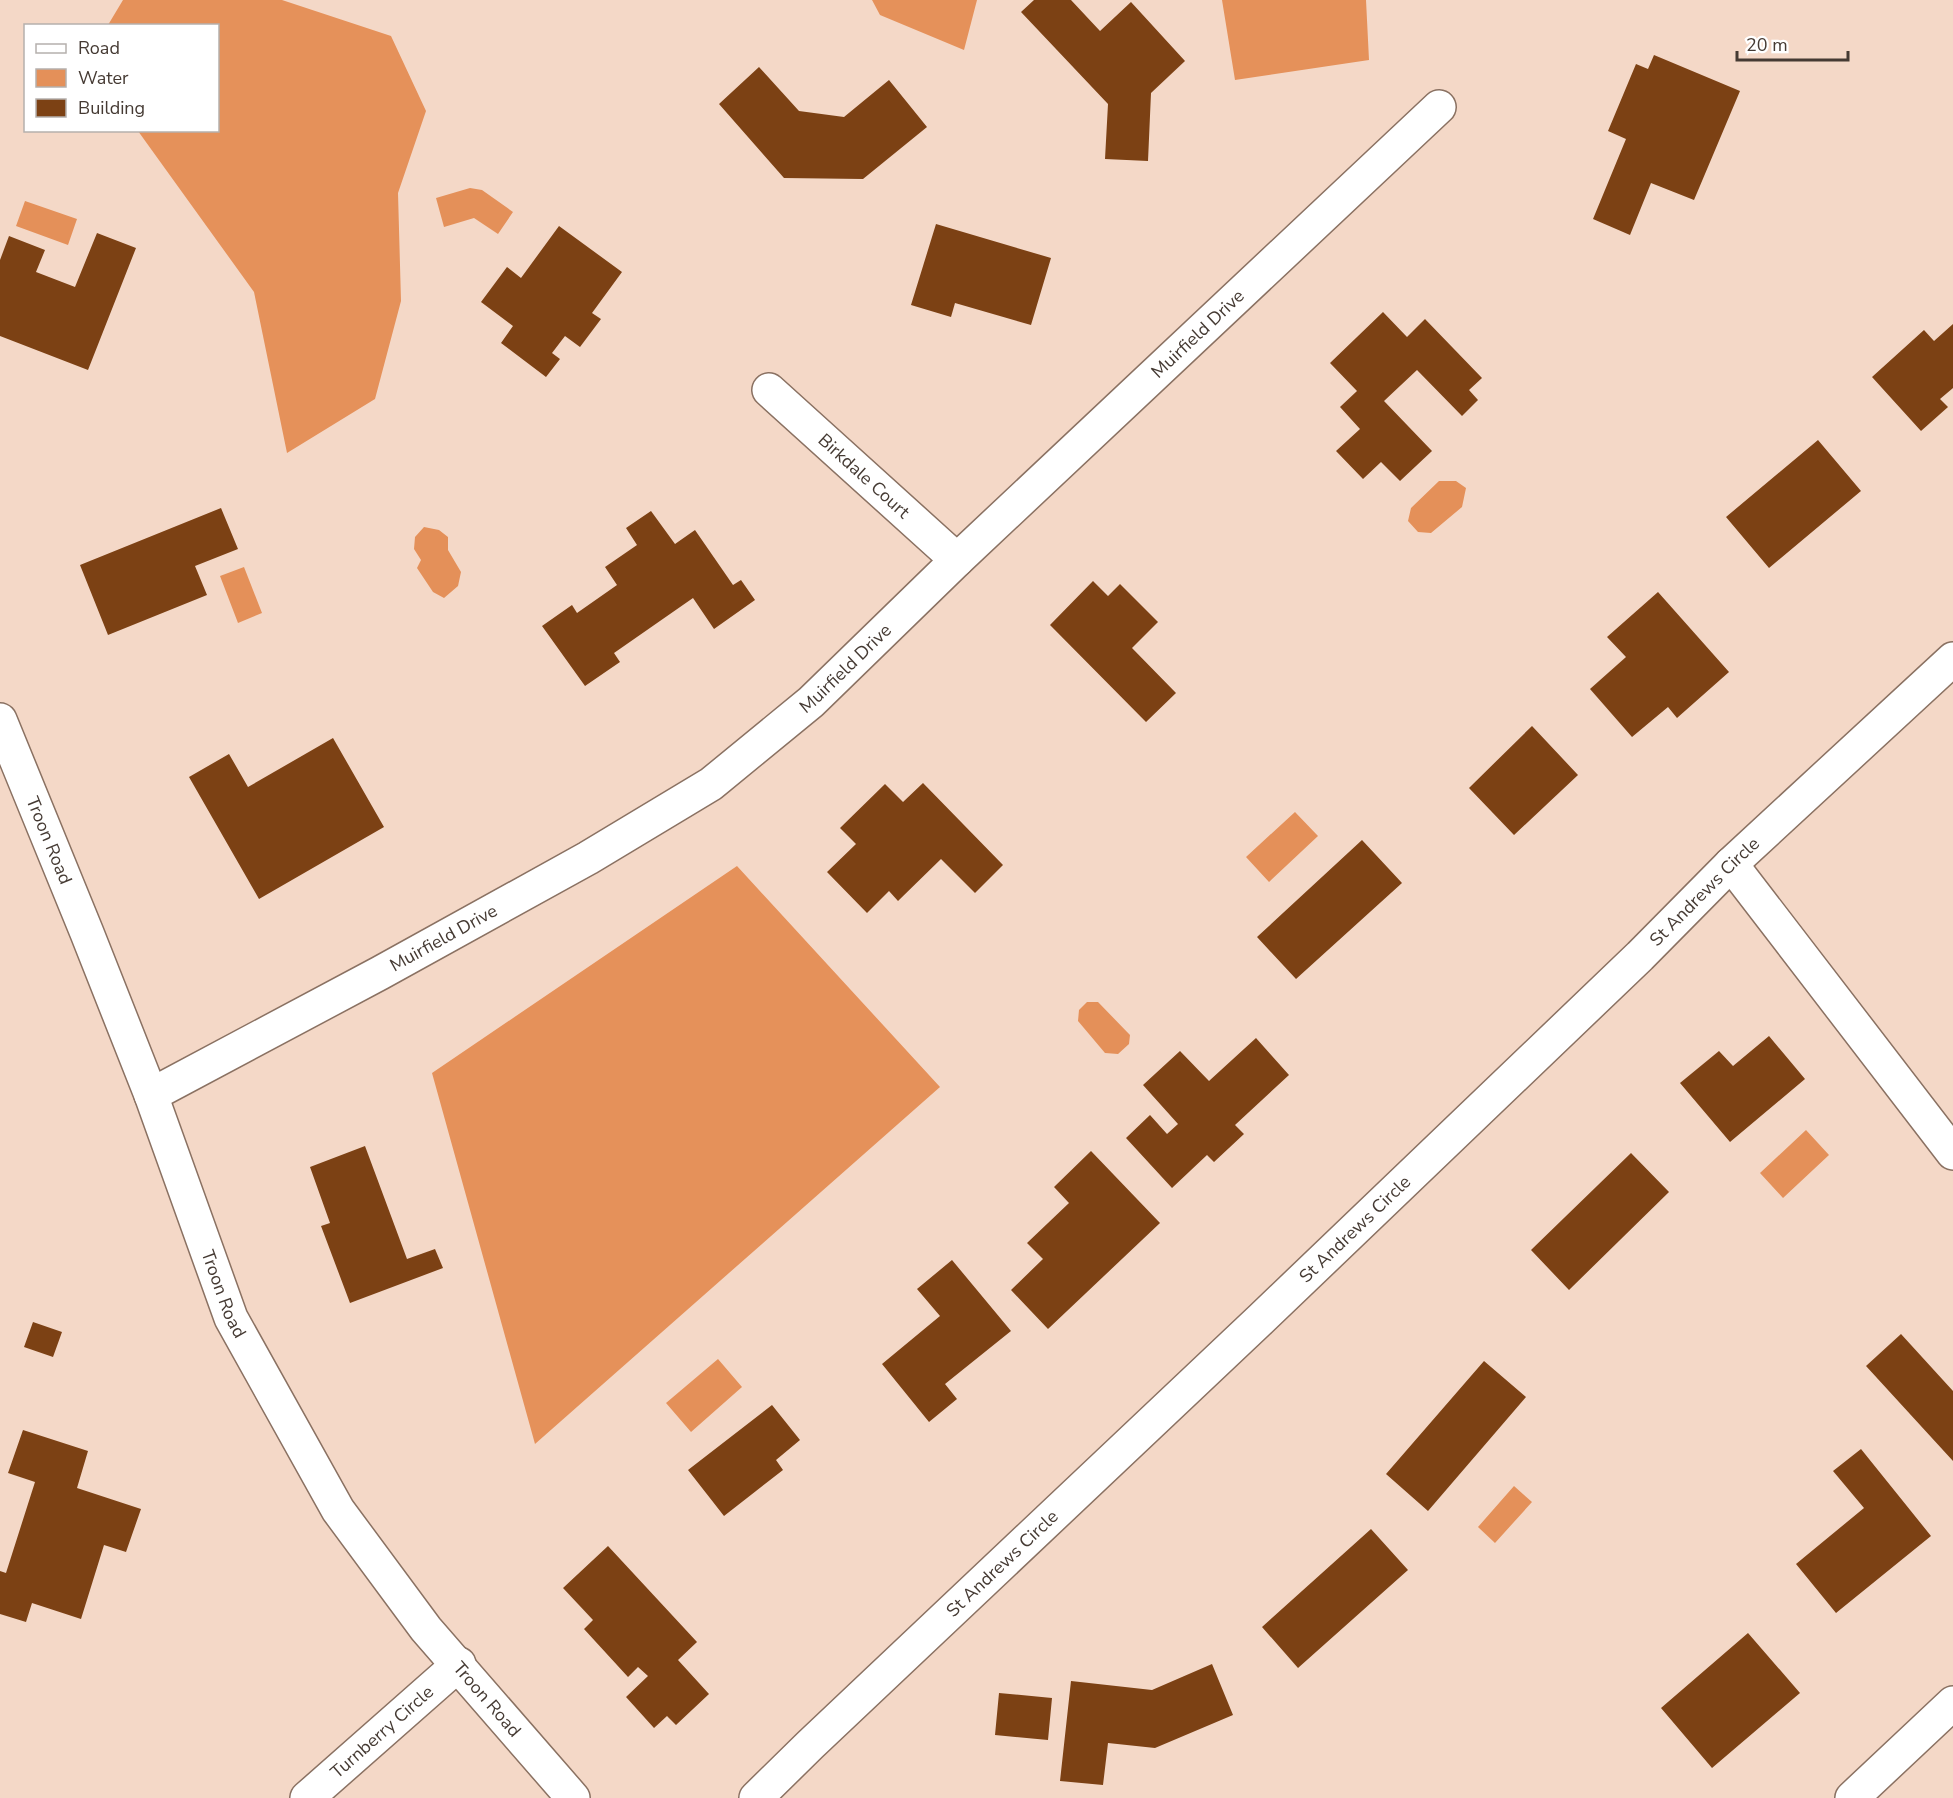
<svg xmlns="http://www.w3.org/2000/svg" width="1953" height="1798" viewBox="0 0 1953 1798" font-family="'Nunito Sans',sans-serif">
	<rect width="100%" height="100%" fill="#f4d8c7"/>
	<path fill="#e5915a" d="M123,0H282L391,36L426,111L398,193L401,301L375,399L287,453L254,292L138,131L218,130V26L108,25Z
		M872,0H977L964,50L880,15Z
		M1222,0H1366L1369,60L1235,80Z
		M737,866L940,1087L535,1444L432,1073Z"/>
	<path fill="#e49059" d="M470,188L482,190L513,212L498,234L474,218L444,227L436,198Z
		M25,201L77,219L68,245L16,226Z
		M1439,481H1456L1466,488L1462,507L1431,533L1418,532L1408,521L1411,508Z
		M424,527L439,530L448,537V550L461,572L458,586L444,598L433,592L417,568L421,560L414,549L415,537Z
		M244,567L262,613L238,623L220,576Z
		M1295,812L1318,836L1269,882L1246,857Z
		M1087,1002H1098L1130,1035L1129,1044L1118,1054L1105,1053L1078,1021L1079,1010Z
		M1806,1130L1829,1155L1783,1198L1760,1173Z
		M718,1359L742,1387L691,1432L666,1403Z
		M1514,1486L1532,1502L1495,1543L1478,1527Z"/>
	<path fill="#7c4114" d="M1034,0H1071L1100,31L1131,2L1185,61L1151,93L1148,161L1105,159L1108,104L1021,12Z
		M1654,55L1740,91L1694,200L1651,183L1630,235L1593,219L1626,139L1608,131L1636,64L1648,69Z
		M759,67L799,111L844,117L889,80L927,127L863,179L784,178L719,104Z
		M936,224L1051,258L1031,325L955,303L951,317L911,305Z
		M559,226L622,272L592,313L601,319L580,347L565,336L552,353L560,359L546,377L501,343L513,326L481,302L507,267L521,278Z
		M97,233L136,248L88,370L0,336V260L9,236L45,250L36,272L75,287Z
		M1383,312L1407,337L1425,319L1482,378L1469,390L1478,400L1462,416L1417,370L1384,401L1432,451L1400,481L1381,462L1363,479L1336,451L1360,429L1340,407L1357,391L1330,363Z
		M1953,324V388L1940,399L1948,407L1921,431L1872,377L1924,330L1934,341Z
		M1818,440L1861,491L1769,568L1726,517Z
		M221,508L238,549L195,566L207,595L108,635L80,565Z
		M651,511L675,544L695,530L733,585L741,580L755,600L714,629L693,598L614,653L620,662L585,686L542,626L572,605L577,613L617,585L605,567L637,545L626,528Z
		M1093,581L1108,596L1120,584L1158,622L1132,648L1176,693L1146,722L1050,625Z
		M1658,592L1729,672L1677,718L1668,707L1632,737L1590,689L1626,657L1607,637Z
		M1532,726L1578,775L1514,835L1469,788Z
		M333,738L384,827L259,899L189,777L229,754L248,787Z
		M923,783L1003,865L975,893L941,859L898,901L889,891L867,913L827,872L856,844L840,828L885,784L903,802Z
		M1362,840L1402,883L1296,979L1257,937Z
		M1769,1036L1805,1079L1730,1142L1680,1083L1719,1051L1733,1066Z
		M1256,1038L1289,1075L1235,1125L1244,1134L1214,1162L1207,1155L1172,1188L1126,1138L1150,1115L1167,1134L1178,1124L1143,1085L1180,1051L1209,1081Z
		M365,1146L407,1259L435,1249L443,1268L350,1303L321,1226L330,1223L310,1167Z
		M1091,1151L1160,1223L1048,1329L1011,1290L1043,1259L1027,1243L1069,1203L1054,1187Z
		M1631,1153L1669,1192L1569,1290L1531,1250Z
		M952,1260L1011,1331L945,1384L957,1399L929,1422L882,1364L940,1316L917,1289Z
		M33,1322L62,1332L53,1357L24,1347Z
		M1901,1334L1953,1391V1461L1866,1366Z
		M1484,1361L1526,1397L1428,1511L1386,1474Z
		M772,1405L800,1440L776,1460L783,1470L724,1516L688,1470Z
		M23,1430L88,1451L77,1488L141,1509L126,1552L104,1545L81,1619L32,1603L26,1622L0,1614V1571L6,1573L35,1482L8,1473Z
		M1861,1449L1931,1536L1836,1613L1796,1564L1864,1508L1833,1471Z
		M1371,1529L1408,1570L1298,1668L1262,1627Z
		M608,1546L697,1642L678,1660L709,1694L676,1725L667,1716L654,1728L626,1697L648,1676L638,1667L628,1677L584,1629L593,1620L563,1588Z
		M1748,1633L1800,1693L1712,1768L1661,1708Z
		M1212,1664L1233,1715L1155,1748L1108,1743L1103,1785L1060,1781L1071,1681L1152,1690Z
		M999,1693L1052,1698L1048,1740L995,1735Z"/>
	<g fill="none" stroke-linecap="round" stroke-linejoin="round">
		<g stroke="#8a7162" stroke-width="36">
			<g id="minor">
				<path id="s1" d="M769,390L957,560"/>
				<path id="s2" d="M0,720L87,933L151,1095L231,1318L338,1510L426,1629L573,1798"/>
				<path d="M1731,864L1953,1153"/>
				<path id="s3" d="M151,1095L380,973L588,858L711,784L811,702L957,560L1439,107"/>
				<path id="s4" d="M307,1798L459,1664"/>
				<path id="s5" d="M756,1798L810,1745L1262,1318L1640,956L1731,864L1953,659"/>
				<path d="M1852,1798L1953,1703"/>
			</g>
		</g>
		<use href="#minor" stroke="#fff" stroke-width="33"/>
	</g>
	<g text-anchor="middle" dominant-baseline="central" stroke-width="6" stroke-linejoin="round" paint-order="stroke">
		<g font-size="18" fill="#453a33" stroke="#fff">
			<text stroke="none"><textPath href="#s3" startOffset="1304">Muirfield Drive</textPath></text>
			<text stroke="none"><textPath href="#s1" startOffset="128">Birkdale Court</textPath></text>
			<text stroke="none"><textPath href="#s3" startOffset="818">Muirfield Drive</textPath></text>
			<text stroke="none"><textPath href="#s2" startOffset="130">Troon Road</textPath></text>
			<text stroke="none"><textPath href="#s5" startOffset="1312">St Andrews Circle</textPath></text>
			<text stroke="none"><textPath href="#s3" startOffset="332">Muirfield Drive</textPath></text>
			<text stroke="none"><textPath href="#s5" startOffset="826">St Andrews Circle</textPath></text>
			<text stroke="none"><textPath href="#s2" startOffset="616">Troon Road</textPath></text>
			<text stroke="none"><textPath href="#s5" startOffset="340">St Andrews Circle</textPath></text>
			<text stroke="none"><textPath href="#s2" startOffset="1102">Troon Road</textPath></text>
			<text stroke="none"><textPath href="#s4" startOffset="100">Turnberry Circle</textPath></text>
		</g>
	</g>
	<rect x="24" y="24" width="195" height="108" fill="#ffffff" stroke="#b5b0ad" stroke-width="1.5"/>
	<rect x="36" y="44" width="30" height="9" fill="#ffffff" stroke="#b5b0ad" stroke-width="1.5"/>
	<text x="78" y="54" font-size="18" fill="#453a33">Road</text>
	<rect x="36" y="69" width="30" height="18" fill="#e49059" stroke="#b5b0ad" stroke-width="1.5"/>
	<text x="78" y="84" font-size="18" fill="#453a33">Water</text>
	<rect x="36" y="99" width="30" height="18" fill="#7c4114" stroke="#b5b0ad" stroke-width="1.5"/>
	<text x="78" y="114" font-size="18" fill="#453a33">Building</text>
	<path d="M1737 51v9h111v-9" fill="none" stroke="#453a33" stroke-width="3"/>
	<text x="1746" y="51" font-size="18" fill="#453a33" stroke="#ffffff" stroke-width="4.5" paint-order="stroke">20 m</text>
</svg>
